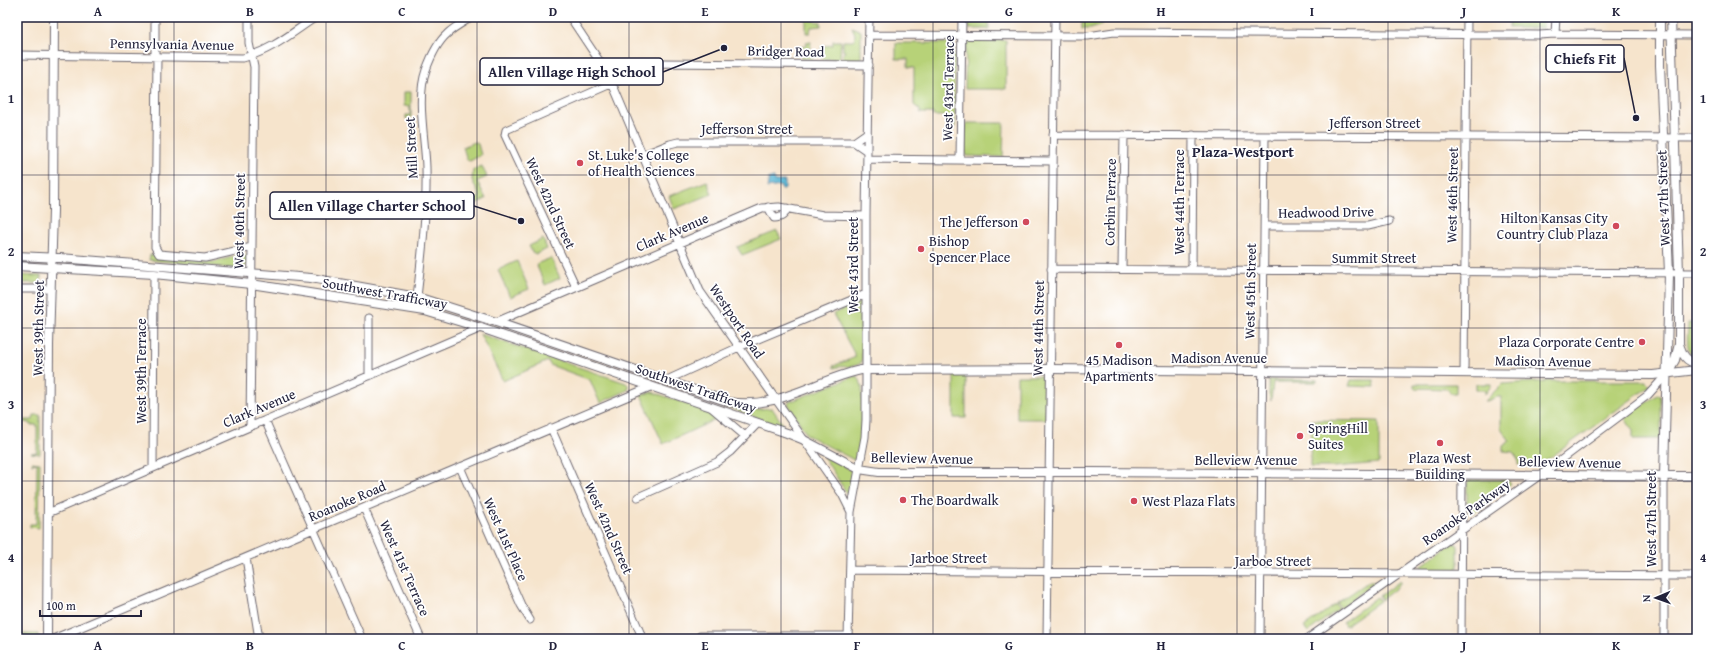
<svg xmlns="http://www.w3.org/2000/svg" width="1714" height="656" viewBox="0 0 1714 656" font-family="'Gentium Book Plus',serif">
	<rect width="100%" height="100%" fill="#fff"/>
	<filter id="ink" filterUnits="userSpaceOnUse"><feTurbulence type="fractalNoise" baseFrequency=".025" numOctaves="2"/><feDisplacementMap in="SourceGraphic" scale="8" xChannelSelector="R" yChannelSelector="G"/><feConvolveMatrix kernelMatrix="1 2 1 2 8 2 1 2 1" color-interpolation-filters="sRGB"/></filter>
	<filter id="wash" filterUnits="userSpaceOnUse"><feTurbulence type="fractalNoise" baseFrequency=".012" numOctaves="4" result="noise"/><feDisplacementMap in="SourceGraphic" scale="16" xChannelSelector="R" yChannelSelector="G"/><feGaussianBlur stdDeviation="0.9" result="paint"/><feColorMatrix in="noise" values="0 0 0 0 0 0 0 0 0 0 0 0 0 0 0 0 0 1.4 0 .05"/><feComposite in="paint" operator="in"/></filter>
	<g filter="url(#wash)">
		<rect width="100%" height="100%" fill="#f6e4cc"/>
		<path fill="#b7d278" stroke="#6c7a5a" d="M801,17C809,17 813,22 821,22V26L811,27L810,33H806V19Z
			M969,17H989V29H969Z
			M1509,17H1543V28H1509Z
			M1095,21H1102V25L1091,29H1082V22L1095,23Z
			M852,27L861,31V58L859,60L843,59V53H845V51H843V41H854L855,34Z
			M969,40H1006V89H965L966,43Z
			M833,41H841L840,59H822L821,48L823,46L833,45Z
			M806,42H811L809,54L813,55V58L801,59L800,47L806,46Z
			M896,43H953L954,46L955,127H948V116H933V113H920V110L914,105V68L908,67V59H896Z
			M404,92H411V117L406,119V115H410V106H404Z
			M966,123H1004L1003,157L967,156L965,152Z
			M475,142L478,144L481,155L470,161L467,160L463,147Z
			M482,166L487,177L477,181L486,199L475,204L473,201L480,197L472,180L473,170Z
			M707,181L712,194L674,209L669,196Z
			M777,231L781,239L742,255L737,247Z
			M543,239L547,249L536,254L532,252L529,246Z
			M243,254L247,256L248,262L245,267L239,269L149,260L150,255L214,262Z
			M551,258L560,278L545,285L536,264Z
			M517,261L529,289L510,297L498,270Z
			M17,275L41,276V283H17Z
			M860,302L863,304L862,362C854,369 843,365 834,368L833,366L856,357L833,314Z
			M1688,323H1697V360C1684,353 1688,335 1688,323Z
			M480,334L626,383L629,386L628,390L600,403L590,380L550,365L548,361L503,381Z
			M954,375H966V418H954Z
			M855,376H857L860,380L862,387C862,401 865,452 854,460L807,435L788,404L789,402Z
			M1017,376H1046V419H1017Z
			M1269,380H1317V382H1273L1271,401L1269,395Z
			M1351,380H1374L1375,387L1349,386Z
			M1548,381H1646L1650,386L1540,465H1518V459L1513,452L1503,451V446L1510,441L1501,428V397C1494,396 1491,401 1485,401L1502,384Z
			M1414,384H1456V393H1450L1448,389L1414,388Z
			M1476,384H1491V386L1485,394V390H1476Z
			M652,392L712,412L719,418L663,444L641,395Z
			M1657,395H1660L1661,399V439H1633V431L1625,418Z
			M722,405L746,410L772,408L782,423L780,426L777,425Z
			M34,415H40V454L31,453L37,452V425H31L30,423L17,421V420H33Z
			M1311,420L1379,421V463L1335,467H1310Z
			M823,456H826L853,471L851,495H848Z
			M32,462L40,463L39,528L30,527V524H36L37,463L32,464Z
			M1470,480H1506L1510,482L1511,484L1475,512L1470,513L1467,508V483Z
			M1452,543H1454L1458,545V567L1456,571L1421,570V566Z
			M1400,581L1401,582L1395,589L1381,600L1379,596Z
			M1368,582H1374V583L1341,608L1337,603Z
			M1377,597L1380,601L1345,626L1343,622Z
			M1336,604L1339,609L1308,632L1304,627Z
			M17,634H38V639H17Z"/>
		<path fill="#52b2d1" stroke="#3a6a86" d="M769,178H774V181H785V189H781V186L767,188Z"/>
	</g>
	<g filter="url(#ink)">
		<g fill="none" stroke-linecap="round" stroke-linejoin="round">
			<g stroke="#6c666e" stroke-width="9">
				<path id="minor" d="M249,17V43L254,67L250,426
					M570,17L608,74L612,83L700,291L842,494L851,512L848,639
					M1555,34L1556,17
					M869,35L1088,36L1114,32L1539,35L1555,34L1697,35
					M17,55L243,58C271,51 293,32 316,17
					M155,57V17
					M157,57L155,247L159,254L205,258L252,247
					M1053,135L1697,138
					M854,142L867,133
					M643,155L670,144L678,142H854L867,151
					M867,159L1053,161
					M960,160L962,17
					M768,207L774,218C782,218 785,215 787,208
					M1264,226H1368L1389,221
					M1051,269L1697,273
					M1122,269L1124,135
					M1192,270L1193,135
					M576,287L505,135L506,130L654,65L662,63L869,65
					M17,289H51
					M417,297C422,254 427,210 426,167C425,137 416,98 426,70C430,59 438,42 447,34C454,27 464,22 472,17
					M496,322L762,208L779,207L823,215L866,216
					M1464,373L1467,17
					M369,376V318
					M667,380L739,347L866,294
					M712,408L745,436
					M265,420L362,639
					M551,428L643,639
					M460,467L521,605L530,620
					M153,468L154,274
					M638,497L717,462L730,452L758,423
					M364,508L421,639
					M851,512L865,437L866,420V216L869,17
					M48,513L481,328
					M246,558L259,639
					M850,570L1697,576
					M700,636H848
					M53,639L650,387
					M1047,639L1055,17
					M1260,639L1265,136
					M1307,639L1553,466L1648,395L1666,375
					M1461,639L1462,474
					M1664,639V476"/>
			</g>
			<g stroke="#6c666e" stroke-width="10">
				<path id="major" d="M1660,17V65L1669,273L1664,476
					M17,256L60,258L311,278L417,297L496,322L729,402C779,410 815,380 861,370L1050,369L1653,375L1697,370
					M17,266L154,274L251,284L425,311L481,328L787,433L802,439L859,469L879,472H1090L1697,476
					M1679,344C1682,354 1686,362 1697,363
					M1667,374L1675,360L1679,344V273L1671,17
					M47,639L49,345L53,211L54,17"/>
			</g>
			<use href="#minor" stroke="#fff" stroke-width="7"/>
			<use href="#major" stroke="#fff" stroke-width="8"/>
		</g>
	</g>
	<path fill="none" stroke="#22223b" stroke-width="1" stroke-opacity="0.55" d="M174,17V639M326,17V639M477,17V639M629,17V639M781,17V639M933,17V639M1085,17V639M1237,17V639M1388,17V639M1540,17V639M17,175H1697M17,328H1697M17,481H1697"/>
	<g fill="#d1495b" stroke="#fff" stroke-width="1.5">
		<circle cx="580" cy="163" r="4"/>
		<circle cx="1026" cy="222" r="4"/>
		<circle cx="1616" cy="226" r="4"/>
		<circle cx="921" cy="249" r="4"/>
		<circle cx="1642" cy="342" r="4"/>
		<circle cx="1119" cy="345" r="4"/>
		<circle cx="1300" cy="436" r="4"/>
		<circle cx="1440" cy="443" r="4"/>
		<circle cx="903" cy="500" r="4"/>
		<circle cx="1134" cy="501" r="4"/>
	</g>
	<g text-anchor="middle" dominant-baseline="central" stroke-width="3.5" stroke-linejoin="round" paint-order="stroke">
		<g font-size="14" fill="#22223b" stroke="#fff">
			<text transform="translate(172 44) rotate(1)">Pennsylvania Avenue</text>
			<text transform="translate(786 51) rotate(1)">Bridger Road</text>
			<text transform="translate(948 88) rotate(-89)">West 43rd Terrace</text>
			<text x="1375" y="123">Jefferson Street</text>
			<text x="747" y="129">Jefferson Street</text>
			<text transform="translate(411 148) rotate(-93)">Mill Street</text>
			<text transform="translate(1452 195) rotate(-89)">West 46th Street</text>
			<text transform="translate(1663 198) rotate(-92)">West 47th Street</text>
			<text transform="translate(1110 202) rotate(-89)">Corbin Terrace</text>
			<text transform="translate(1179 202) rotate(-90)">West 44th Terrace</text>
			<text transform="translate(551 203) rotate(65)">West 42nd Street</text>
			<text transform="translate(1326 212) rotate(-1)">Headwood Drive</text>
			<text transform="translate(239 221) rotate(-89)">West 40th Street</text>
			<text transform="translate(672 232) rotate(-23)">Clark Avenue</text>
			<text x="1374" y="258">Summit Street</text>
			<text transform="translate(853 265) rotate(-90)">West 43rd Street</text>
			<text transform="translate(1250 291) rotate(-89)">West 45th Street</text>
			<text transform="translate(385 293) rotate(10)">Southwest Trafficway</text>
			<text transform="translate(737 321) rotate(56)">Westport Road</text>
			<text transform="translate(38 328) rotate(-89)">West 39th Street</text>
			<text transform="translate(1038 328) rotate(-89)">West 44th Street</text>
			<text x="1219" y="358">Madison Avenue</text>
			<text transform="translate(1543 361) rotate(1)">Madison Avenue</text>
			<text transform="translate(141 371) rotate(-90)">West 39th Terrace</text>
			<text transform="translate(696 388) rotate(19)">Southwest Trafficway</text>
			<text transform="translate(259 408) rotate(-23)">Clark Avenue</text>
			<text transform="translate(922 458) rotate(1)">Belleview Avenue</text>
			<text x="1246" y="460">Belleview Avenue</text>
			<text transform="translate(1570 462) rotate(1)">Belleview Avenue</text>
			<text transform="translate(347 501) rotate(-23)">Roanoke Road</text>
			<text transform="translate(1466 512) rotate(-35)">Roanoke Parkway</text>
			<text transform="translate(1651 519) rotate(-90)">West 47th Street</text>
			<text transform="translate(609 528) rotate(66)">West 42nd Street</text>
			<text transform="translate(506 539) rotate(66)">West 41st Place</text>
			<text x="949" y="558">Jarboe Street</text>
			<text x="1273" y="561">Jarboe Street</text>
			<text transform="translate(405 568) rotate(66)">West 41st Terrace</text>
		</g>
		<g font-size="14" fill="#22223b" stroke="#fff" text-anchor="start">
			<text x="588" y="155">St. Luke's College<tspan x="588" dy="16">of Health Sciences</tspan></text>
			<text x="1608" y="218" text-anchor="end">Hilton Kansas City<tspan x="1608" dy="16">Country Club Plaza</tspan></text>
			<text x="1018" y="222" text-anchor="end">The Jefferson</text>
			<text x="929" y="241">Bishop<tspan x="929" dy="16">Spencer Place</tspan></text>
			<text x="1634" y="342" text-anchor="end">Plaza Corporate Centre</text>
			<text x="1119" y="360" text-anchor="middle">45 Madison<tspan x="1119" dy="16">Apartments</tspan></text>
			<text x="1308" y="428">SpringHill<tspan x="1308" dy="16">Suites</tspan></text>
			<text x="1440" y="458" text-anchor="middle">Plaza West<tspan x="1440" dy="16">Building</tspan></text>
			<text x="911" y="500">The Boardwalk</text>
			<text x="1142" y="501">West Plaza Flats</text>
		</g>
		<g font-size="15" font-weight="bold" fill="#22223b" stroke="#fff">
			<text x="1243" y="151">Plaza-Westport</text>
		</g>
	</g>
	<path fill="none" stroke="#22223b" stroke-width="1.5" d="M1636 118L1624 58M724 48L663 72M521 221L474 206"/>
	<g fill="#22223b" stroke="#fff" stroke-width="1.5">
		<circle cx="1636" cy="118" r="4"/>
		<circle cx="724" cy="48" r="4"/>
		<circle cx="521" cy="221" r="4"/>
	</g>
	<g fill="#fff" stroke="#22223b" stroke-width="1.5">
		<rect x="1546" y="45" width="78" height="27" rx="4"/>
		<rect x="480" y="58" width="183" height="27" rx="4"/>
		<rect x="270" y="192" width="204" height="27" rx="4"/>
	</g>
	<g font-size="15" text-anchor="middle" font-weight="bold" fill="#22223b">
		<text x="1585" y="64">Chiefs Fit</text>
		<text x="572" y="77">Allen Village High School</text>
		<text x="372" y="211">Allen Village Charter School</text>
	</g>
	<rect width="1714" height="656" fill="none" stroke="#fff" stroke-width="44"/>
	<g transform="translate(1656 598) rotate(268)" stroke="#ffffff" stroke-width="3" paint-order="stroke">
	<path d="M0-3L7 15L0 10L-7 15Z" fill="#22223b"/>
	<text y="-6" font-size="11" font-weight="bold" text-anchor="middle" fill="#22223b">N</text>
	</g>
	<path d="M40 610v6h101v-6" fill="none" stroke="#22223b" stroke-width="2"/>
	<text x="46" y="610" font-size="12" fill="#22223b" stroke="#ffffff" stroke-width="3" paint-order="stroke">100 m</text>
	<rect x="22" y="22" width="1670" height="612" fill="none" stroke="#22223b" stroke-width="1.5"/>
	<g font-size="13" text-anchor="middle" font-weight="bold" fill="#22223b">
		<text x="98" y="16">A</text>
		<text x="250" y="16">B</text>
		<text x="402" y="16">C</text>
		<text x="553" y="16">D</text>
		<text x="705" y="16">E</text>
		<text x="857" y="16">F</text>
		<text x="1009" y="16">G</text>
		<text x="1161" y="16">H</text>
		<text x="1312" y="16">I</text>
		<text x="1464" y="16">J</text>
		<text x="1616" y="16">K</text>
		<text x="11" y="103">1</text>
		<text x="1703" y="103">1</text>
		<text x="11" y="256">2</text>
		<text x="1703" y="256">2</text>
		<text x="11" y="409">3</text>
		<text x="1703" y="409">3</text>
		<text x="11" y="562">4</text>
		<text x="1703" y="562">4</text>
		<text x="98" y="650">A</text>
		<text x="250" y="650">B</text>
		<text x="402" y="650">C</text>
		<text x="553" y="650">D</text>
		<text x="705" y="650">E</text>
		<text x="857" y="650">F</text>
		<text x="1009" y="650">G</text>
		<text x="1161" y="650">H</text>
		<text x="1312" y="650">I</text>
		<text x="1464" y="650">J</text>
		<text x="1616" y="650">K</text>
	</g>
</svg>
